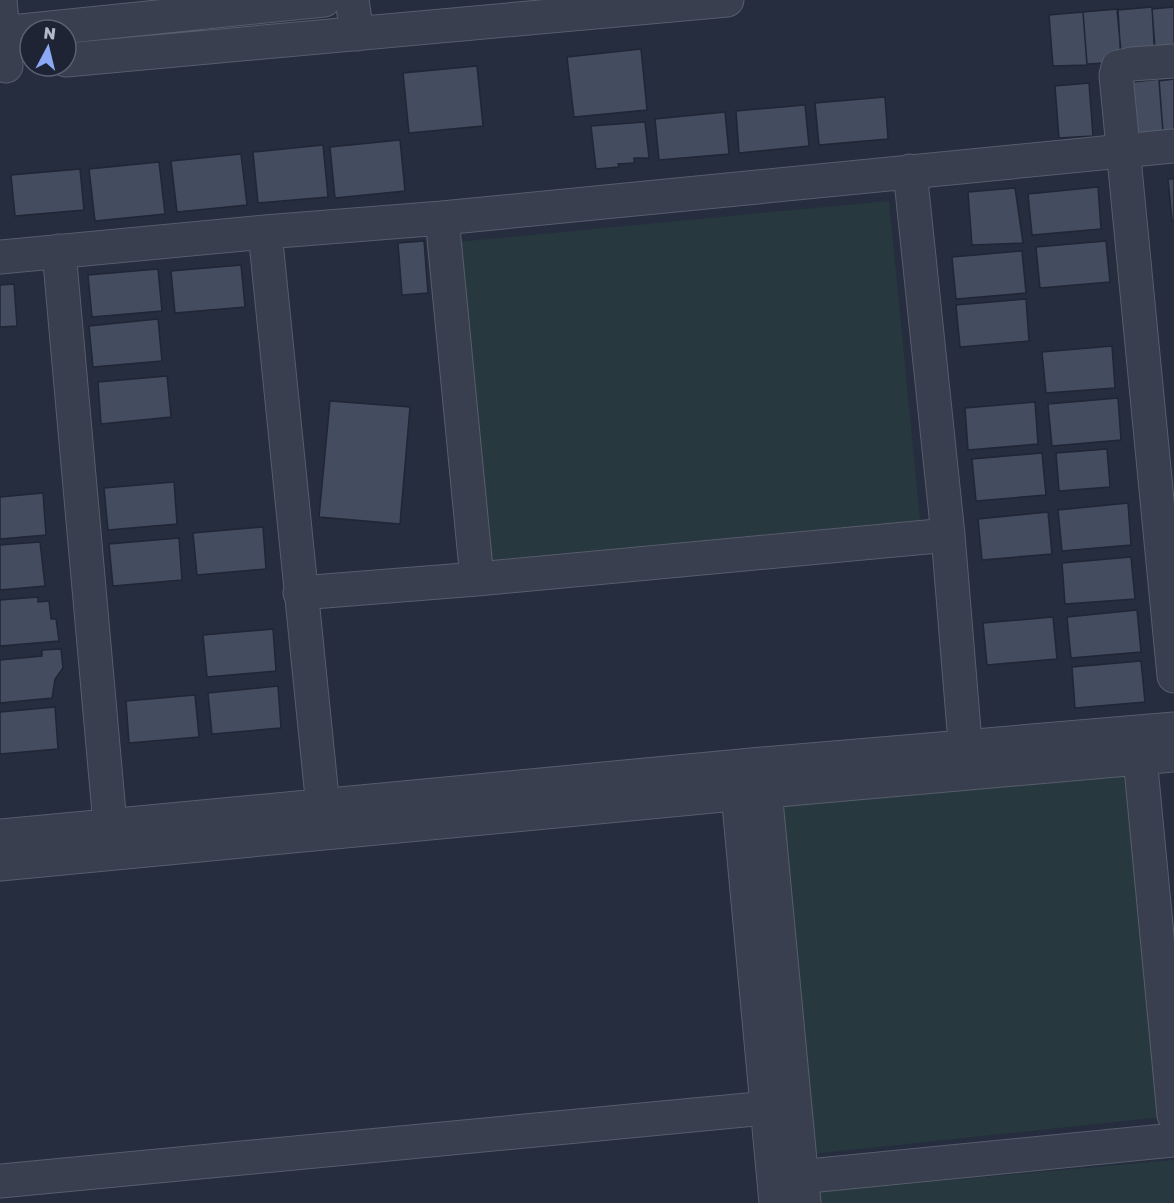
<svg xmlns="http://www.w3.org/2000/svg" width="1174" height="1203" viewBox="0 0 1174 1203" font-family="'Golos Text',sans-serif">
	<rect width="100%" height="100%" fill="#252d3e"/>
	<path fill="#27393f" d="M889,201L920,520L488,560L457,242Z
		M1127,774L1162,1117L811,1154L783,802Z
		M1174,1160V1203H819L818,1192Z"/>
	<path fill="#444c60" stroke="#202635" stroke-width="1.5" d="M1152,7L1155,60L1122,62L1117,10Z
		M1174,7V60L1156,61L1152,9Z
		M1118,9L1121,62L1087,64L1083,12Z
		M1083,12L1087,65L1053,66L1049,15Z
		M641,49L647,110L574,117L567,57Z
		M477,66L483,126L409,133L403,73Z
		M1159,79L1163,132L1129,134L1125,83Z
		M1174,79V132L1163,133L1159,81Z
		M1089,83L1093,136L1059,138L1055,86Z
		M885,97L888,139L819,145L815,103Z
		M805,105L809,146L739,153L736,111Z
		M725,112L729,154L659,160L655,119Z
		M645,122L649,158H634V163L618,164L619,167L596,169L591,126Z
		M400,140L405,191L335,198L330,147Z
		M323,145L328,197L258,203L253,152Z
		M241,154L247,205L177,212L171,161Z
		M159,162L165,214L95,221L89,169Z
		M80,169L84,210L15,216L11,175Z
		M1168,179H1174V221H1172Z
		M1098,187L1101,229L1032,235L1028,194Z
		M1015,188L1023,243L972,245L968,192Z
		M424,241L428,293L402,295L398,243Z
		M1106,241L1110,282L1040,288L1036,247Z
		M1022,251L1026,293L956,299L952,257Z
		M241,265L245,307L175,313L171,271Z
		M158,269L162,311L92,317L88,275Z
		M14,284L17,326L0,327V285Z
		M1026,299L1029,341L960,347L956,305Z
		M158,319L162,361L93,367L89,326Z
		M1112,346L1115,388L1046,393L1042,352Z
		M167,376L171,417L101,424L98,382Z
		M1118,398L1121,440L1052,446L1048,404Z
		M330,401L410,407L400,524L319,517Z
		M1035,402L1038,444L968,450L965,408Z
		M1107,449L1110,487L1059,491L1056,453Z
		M1042,453L1046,495L976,501L972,459Z
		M174,482L177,524L108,530L104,488Z
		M43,493L46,535L0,539V497Z
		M1128,503L1131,545L1062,551L1058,510Z
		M1048,512L1052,554L982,560L978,519Z
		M263,527L266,569L197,575L193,533Z
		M179,538L182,580L113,586L109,544Z
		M40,542L45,586L0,590V545Z
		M1131,557L1135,599L1065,604L1062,563Z
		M38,597V602L49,601L51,619H56L59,641L0,646V600Z
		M1137,610L1141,652L1071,658L1067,617Z
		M1053,617L1057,659L987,665L983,623Z
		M273,629L276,671L207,677L203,635Z
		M61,649L63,668L55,679L52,698L0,703V660L42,656V650Z
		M1141,661L1145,702L1075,708L1072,667Z
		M278,686L281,728L212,734L208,693Z
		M195,695L199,737L129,743L126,701Z
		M55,707L58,749L0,754V712Z"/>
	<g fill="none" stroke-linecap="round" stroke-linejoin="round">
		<g stroke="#575d6c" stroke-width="35">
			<path id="minor" d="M0,0L6,66
				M352,0L357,34
				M0,33L324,0
				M66,60L727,0
				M1174,61L1132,64L1118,67L1116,75L1174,676
				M442,218L477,579
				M265,232L325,827
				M59,251L112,847
				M0,257L265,232L442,218L1174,146
				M948,535L967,767
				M300,593L477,579L948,535L910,171
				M1138,736L1174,1115
				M763,769L804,1203
				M736,772L776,1203
				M0,836L762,764L1174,729
				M0,864L766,791L1174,755
				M778,1179L1174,1140
				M0,1181L767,1108"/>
		</g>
		<use href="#minor" stroke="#393f4e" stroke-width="33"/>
	</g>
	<g transform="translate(48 48) rotate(7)"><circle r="28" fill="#1e2433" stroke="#5a606f" stroke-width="1.5"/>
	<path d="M0-4.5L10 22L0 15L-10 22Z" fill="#8ca9f6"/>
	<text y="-9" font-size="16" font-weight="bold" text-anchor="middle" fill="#b5bac9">N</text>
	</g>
</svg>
